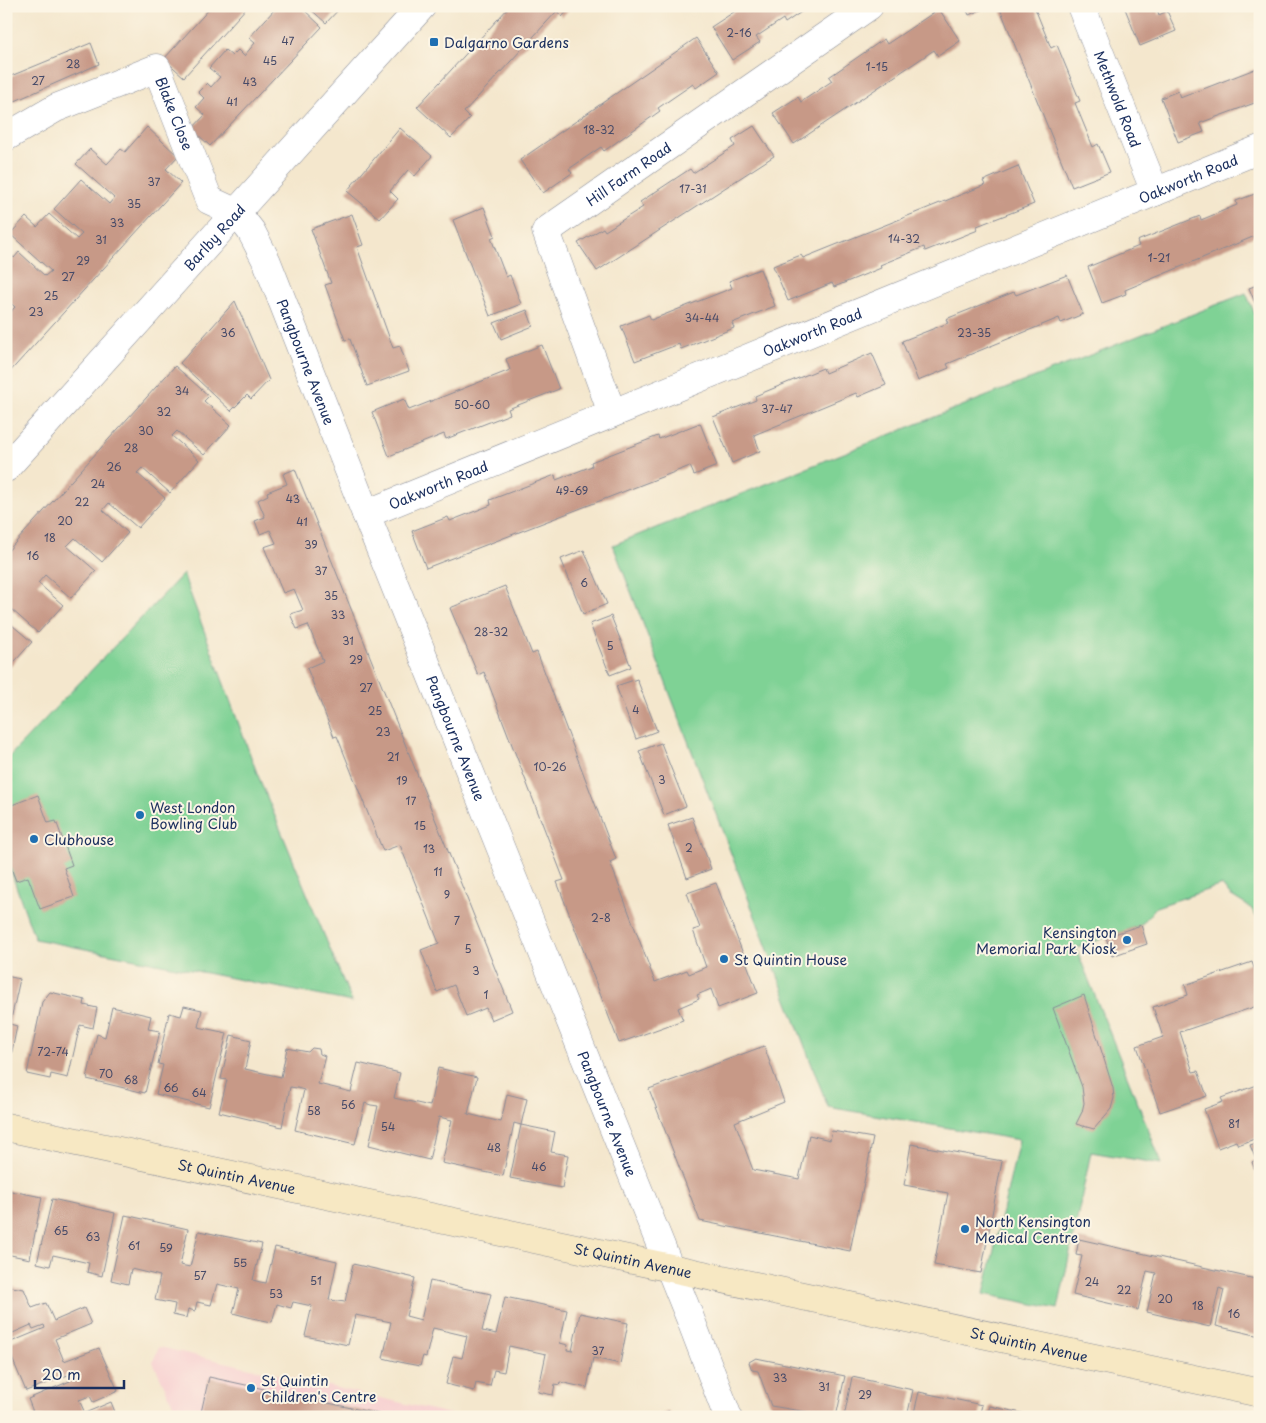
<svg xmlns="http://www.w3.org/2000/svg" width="1266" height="1423" viewBox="0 0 1266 1423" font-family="'Playpen Sans',sans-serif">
	<rect width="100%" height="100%" fill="#fcf5e5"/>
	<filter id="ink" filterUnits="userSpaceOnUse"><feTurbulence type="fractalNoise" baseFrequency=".02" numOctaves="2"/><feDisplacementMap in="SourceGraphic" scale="10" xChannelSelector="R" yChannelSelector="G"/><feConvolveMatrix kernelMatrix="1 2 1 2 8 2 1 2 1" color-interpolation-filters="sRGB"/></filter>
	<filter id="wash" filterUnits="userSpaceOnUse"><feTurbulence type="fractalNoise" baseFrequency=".0096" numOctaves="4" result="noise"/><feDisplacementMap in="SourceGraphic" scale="20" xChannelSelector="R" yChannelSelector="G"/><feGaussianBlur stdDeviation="1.12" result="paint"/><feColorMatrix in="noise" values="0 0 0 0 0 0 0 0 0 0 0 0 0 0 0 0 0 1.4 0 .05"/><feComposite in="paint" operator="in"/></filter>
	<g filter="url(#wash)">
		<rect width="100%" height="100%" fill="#f4e7cd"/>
		<path fill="#f7cfd0" d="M159,1347L450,1414L449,1417H179L153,1362Z"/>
		<path fill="#7fd295" stroke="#4d807a" d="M1246,293L1260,326V923L1251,908L1230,895L1222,885L1156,907L1141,925L1076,948L1162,1164L1091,1152L1058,1309L984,1294L1019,1140L828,1107L613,545Z
			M183,574L257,773L352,1002L35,939L6,858V760Z"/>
		<g id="blocks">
			<path fill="#c79987" d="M212,6H248L184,77L164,59Z
				M270,6H300L322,27L210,146L192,129L205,115L196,107L204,98L198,92L207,83L211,87L220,77L209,68L225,50L232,56L238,50L244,56L255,43L249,38L274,10Z
				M307,6H342L326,23Z
				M510,6H572L562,17L557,11L464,112L470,118L451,138L417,107Z
				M743,6H810L785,23L783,19L756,37L760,42L732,60L711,27Z
				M965,6H990L969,15Z
				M999,6H1034L1051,48L1057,45L1080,101L1075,103L1093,147L1098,144L1110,172L1072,187Z
				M1124,6H1156L1159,15L1167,11L1176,31L1140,46Z
				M939,9L960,41L938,56L934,50L794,144L773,113L798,97L801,102L832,81L829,77L884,39L887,44Z
				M696,38L719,72L696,88L693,84L658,108L660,111L604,151L601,147L569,169L572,173L543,193L520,160Z
				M91,43L99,64L6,105V78Z
				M1260,67V101L1200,123L1204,132L1178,142L1161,98L1178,91L1180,98Z
				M754,126L774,156L597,271L578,243L603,228L605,231L643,207L640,202L690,169L693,173L735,146L732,140Z
				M147,127L178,156L166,169L181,183L6,376V317L15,307L6,299V250L14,258L19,252L45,276L51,271L10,234L26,217L37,227L49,214L77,239L82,234L54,209L81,179L109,204L114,198L76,164L90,149L107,164L121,149L125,152Z
				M400,128L432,156L415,176L408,170L390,191L398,199L380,219L347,191Z
				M1018,166L1034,204L977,226L978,230L925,251L924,247L880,265L881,268L834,287L832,283L788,301L773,266L801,255L803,258L985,185L983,181Z
				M1260,192V234L1125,290L1126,294L1102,303L1088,267L1139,246L1137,241L1200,216L1201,220L1237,205L1236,201Z
				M484,207L495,236L491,238L506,277L510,275L521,304L490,316L453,220Z
				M352,214L363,245L357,247L393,348L400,346L409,371L367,386L350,339L345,340L325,285L331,283L311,229Z
				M760,269L775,306L732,323L734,328L681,349L679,344L635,361L621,326L649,315L651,320L732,288L729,281Z
				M1067,275L1083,314L1061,323L1059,318L947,364L949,368L918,381L902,341L948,323L946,319L1014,292L1016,295Z
				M1260,284V315L1249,288Z
				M235,301L269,380L251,399L247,395L231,411L180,363Z
				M527,310L533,326L501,339L494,323Z
				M542,345L559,389L508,409L510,414L446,439L444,434L389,456L372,412L404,399L409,410L510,370L506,359Z
				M872,353L886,385L858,397L856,393L754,435L760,451L732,463L713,417L756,400L755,396L823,368L825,373Z
				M175,366L209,396L204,401L231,425L204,455L177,431L172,436L199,460L170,493L142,468L137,473L165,498L138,528L109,503L103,510L128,533L102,562L75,538L67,546L96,571L71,598L45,575L38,583L63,605L38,633L11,609L6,614V553Z
				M700,423L717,466L694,475L690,466L426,568L412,531L448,517L450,521L491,505L490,500L555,475L556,480L592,466L591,462L658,436L659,439Z
				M295,469L512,1011L491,1020L486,1008L466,1016L454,985L437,992L421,950L439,943L400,845L383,851L337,736L334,737L307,668L323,661L308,625L297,629L290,614L303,610L294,589L283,593L264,547L276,543L270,530L260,534L255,521L265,517L258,500L268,495L267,492L287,484L283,474Z
				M584,550L607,604L583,614L561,559Z
				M505,586L532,654L537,652L616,859L610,862L655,982L687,970L689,974L706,967L693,930L700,928L687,893L716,883L758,993L718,1008L711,989L697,995L699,999L678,1008L683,1020L619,1043L557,882L564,880L484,672L478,675L450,608Z
				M611,616L631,667L610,675L590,624Z
				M6,620L32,642L8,669L6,668Z
				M637,679L657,731L636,739L616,686Z
				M661,743L686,806L664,815L639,751Z
				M38,795L48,823L56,821L72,865L64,868L74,897L40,909L28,877L16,881L6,855V798L9,806Z
				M692,817L711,869L687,878L668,825Z
				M1141,925L1147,944L1112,956L1106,937Z
				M1252,962L1260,985V1005L1180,1032L1193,1072L1198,1071L1207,1096L1160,1112L1137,1046L1163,1037L1153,1007L1188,995L1185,985Z
				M6,976L20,979L10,1024L17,1026L9,1066H6Z
				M50,992L85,1000L84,1005L97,1008L93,1028L80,1025L68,1078L51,1074L50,1079L27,1074L42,1002Z
				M1084,995L1113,1088L1114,1098L1111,1109L1094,1129L1076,1124L1082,1112L1084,1103L1082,1087L1053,1008Z
				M184,1006L202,1010L198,1027L227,1033L209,1107L156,1094L163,1065L158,1064L169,1013L181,1016Z
				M112,1007L151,1016L148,1029L160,1031L145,1093L87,1079L97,1034L105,1037Z
				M231,1035L251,1040L245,1069L281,1077L287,1048L308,1052L312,1048L319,1049L320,1054L325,1056L318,1084L335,1088L351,1092L358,1063L400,1073L394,1098L430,1106L438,1068L477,1077L468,1114L501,1122L507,1094L527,1099L521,1125L555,1132L551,1152L568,1155L562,1188L510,1178L521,1125L514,1123L503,1176L442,1163L452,1120L439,1117L429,1160L369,1145L378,1106L371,1105L365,1103L355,1144L295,1130L304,1090L297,1088L290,1087L282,1127L219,1112L227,1080L221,1079Z
				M764,1046L784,1102L735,1122L753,1170L799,1179L809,1135L830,1140L832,1131L873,1138L850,1251L700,1221L649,1089Z
				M1260,1084V1137L1238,1145L1236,1141L1218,1148L1204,1109L1223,1102L1221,1098Z
				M1260,1142V1177L1258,1178L1252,1162L1256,1160L1250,1145Z
				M911,1144L1002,1161L981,1273L934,1265L948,1193L904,1185Z
				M6,1190L42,1197L30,1259L6,1254Z
				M52,1199L115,1213L102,1276L87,1272L89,1263L53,1255L50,1266L37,1263Z
				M125,1215L188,1229L180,1265L190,1267L199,1231L262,1244L253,1280L260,1282L266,1283L275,1247L337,1261L329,1300L345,1302L353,1264L415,1278L406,1316L421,1320L430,1281L491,1294L482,1331L488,1332L496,1334L505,1297L567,1310L560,1343L568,1345L567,1350L572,1351L580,1313L628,1323L620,1364L593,1358L587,1388L560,1382L559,1385L555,1384L553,1395L538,1392L546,1354L509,1346L504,1372L494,1370L490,1386L476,1383L474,1391L446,1384L453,1356L462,1358L467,1336L433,1328L426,1357L423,1356L420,1366L404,1363L383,1358L391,1322L355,1315L348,1345L305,1336L312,1306L293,1302L291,1308L277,1304L272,1322L252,1318L233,1313L239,1289L217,1284L211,1305L197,1302L195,1311L188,1309L186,1318L173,1315L175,1304L155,1300L160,1276L131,1269L128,1284L111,1280Z
				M1079,1239L1260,1280V1336L1216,1326L1224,1290L1219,1288L1210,1327L1147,1312L1156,1273L1147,1271L1138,1310L1073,1295L1082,1256L1076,1255Z
				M6,1286L24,1289L32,1308L46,1303L54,1321L84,1308L91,1324L55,1339L64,1361L99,1348L118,1391L93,1402L90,1396L79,1400L85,1413L111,1402L117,1417H35L28,1399L70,1381L68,1375L26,1391L6,1344L45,1328L44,1325L33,1329L31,1325L6,1336Z
				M756,1358L845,1376L836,1417H806L807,1412L771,1406L758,1371L752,1370L749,1362Z
				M209,1377L388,1416V1417H200Z
				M852,1377L913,1390L907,1417H844Z
				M919,1392L982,1405L979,1417H913Z
				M990,1406L1035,1416V1417H987Z
				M669,1411L672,1417H655Z"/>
		</g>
	</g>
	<g filter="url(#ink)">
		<use href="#blocks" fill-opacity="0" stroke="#888b96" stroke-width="1"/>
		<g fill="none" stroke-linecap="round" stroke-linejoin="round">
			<g stroke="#888b96" stroke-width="29">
				<g id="minor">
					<path id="s1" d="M1081,6L1155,192"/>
					<path id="s2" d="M6,137L56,108L157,68L209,200L237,213L251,231L267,262L366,514L690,1318L728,1417"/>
					<path id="s3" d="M612,413L546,231L869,6"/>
					<path id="s4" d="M366,514L1260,149"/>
				</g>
			</g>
			<g stroke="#888b96" stroke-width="29">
				<g id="tertiary">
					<path id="s5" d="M6,468L422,6"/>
				</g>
			</g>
			<g stroke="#888b96" stroke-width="29">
				<g id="secondary">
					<path id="s6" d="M6,1127L1260,1393"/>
				</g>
			</g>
			<use href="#minor" stroke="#fff" stroke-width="28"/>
			<use href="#tertiary" stroke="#fff" stroke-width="28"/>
			<use href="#secondary" stroke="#f7e8c3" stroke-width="28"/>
		</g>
	</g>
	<g fill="#1f6fb2" stroke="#fcf5e5" stroke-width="2">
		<rect x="429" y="37" width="10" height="10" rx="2.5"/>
		<circle cx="140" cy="815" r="5"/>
		<circle cx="34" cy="839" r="5"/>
		<circle cx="1127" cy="940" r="5"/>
		<circle cx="724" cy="959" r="5"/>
		<circle cx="965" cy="1229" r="5"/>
		<circle cx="251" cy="1388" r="5"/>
	</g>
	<g text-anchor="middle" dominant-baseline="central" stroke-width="4" stroke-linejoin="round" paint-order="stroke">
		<g font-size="11" fill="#464a68">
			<text x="739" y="32">2-16</text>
			<text x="288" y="40">47</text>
			<text x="270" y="60">45</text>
			<text x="73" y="63">28</text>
			<text x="877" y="66">1-15</text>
			<text x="38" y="80">27</text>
			<text x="250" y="81">43</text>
			<text x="232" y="101">41</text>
			<text x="599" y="129">18-32</text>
			<text x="154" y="181">37</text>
			<text x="693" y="188">17-31</text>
			<text x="134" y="203">35</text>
			<text x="117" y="222">33</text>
			<text x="904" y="238">14-32</text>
			<text x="101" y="239">31</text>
			<text x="1159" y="257">1-21</text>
			<text x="83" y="260">29</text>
			<text x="68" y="276">27</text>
			<text x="51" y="295">25</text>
			<text x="36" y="311">23</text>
			<text x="702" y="317">34-44</text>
			<text x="228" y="332">36</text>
			<text x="974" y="332">23-35</text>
			<text x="182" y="390">34</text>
			<text x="472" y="404">50-60</text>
			<text x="777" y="408">37-47</text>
			<text x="164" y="411">32</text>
			<text x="146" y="430">30</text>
			<text x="131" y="447">28</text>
			<text x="114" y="466">26</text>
			<text x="98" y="483">24</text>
			<text x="572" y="490">49-69</text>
			<text x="293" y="498">43</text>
			<text x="82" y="501">22</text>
			<text x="65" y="520">20</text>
			<text x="302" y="521">41</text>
			<text x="50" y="537">18</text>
			<text x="311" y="544">39</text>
			<text x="33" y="555">16</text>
			<text x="321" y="570">37</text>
			<text x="584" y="582">6</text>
			<text x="331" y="595">35</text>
			<text x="338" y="614">33</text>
			<text x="491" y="631">28-32</text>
			<text x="348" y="640">31</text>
			<text x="610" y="645">5</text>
			<text x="356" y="659">29</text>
			<text x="366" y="687">27</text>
			<text x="636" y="709">4</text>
			<text x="375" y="710">25</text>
			<text x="383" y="731">23</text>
			<text x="393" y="756">21</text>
			<text x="550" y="766">10-26</text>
			<text x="662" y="779">3</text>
			<text x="402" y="780">19</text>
			<text x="411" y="800">17</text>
			<text x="420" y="825">15</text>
			<text x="689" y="847">2</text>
			<text x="429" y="848">13</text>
			<text x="438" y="871">11</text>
			<text x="447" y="894">9</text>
			<text x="601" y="917">2-8</text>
			<text x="457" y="920">7</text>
			<text x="468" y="948">5</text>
			<text x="476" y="970">3</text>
			<text x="486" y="994">1</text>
			<text x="53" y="1051">72-74</text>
			<text x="106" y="1073">70</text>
			<text x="131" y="1079">68</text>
			<text x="171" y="1087">66</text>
			<text x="199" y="1092">64</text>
			<text x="348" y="1104">56</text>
			<text x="314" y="1110">58</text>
			<text x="1234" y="1123">81</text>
			<text x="388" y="1126">54</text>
			<text x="494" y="1147">48</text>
			<text x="539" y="1166">46</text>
			<text x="61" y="1230">65</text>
			<text x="93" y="1236">63</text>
			<text x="134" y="1245">61</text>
			<text x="166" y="1247">59</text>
			<text x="240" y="1262">55</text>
			<text x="200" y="1275">57</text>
			<text x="316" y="1280">51</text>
			<text x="1092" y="1281">24</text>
			<text x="1124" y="1289">22</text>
			<text x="276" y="1293">53</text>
			<text x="1165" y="1298">20</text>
			<text x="1198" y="1305">18</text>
			<text x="1234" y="1313">16</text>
			<text x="598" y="1350">37</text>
			<text x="780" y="1377">33</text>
			<text x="824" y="1386">31</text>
			<text x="865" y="1394">29</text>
		</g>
		<g font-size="14" fill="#1b2f5e" stroke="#fcf5e5" text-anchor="start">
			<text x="444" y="42">Dalgarno Gardens</text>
			<text x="150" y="807">West London<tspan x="150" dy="16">Bowling Club</tspan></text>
			<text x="44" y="839">Clubhouse</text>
			<text x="1117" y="932" text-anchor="end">Kensington<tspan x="1117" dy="16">Memorial Park Kiosk</tspan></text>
			<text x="734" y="959">St Quintin House</text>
			<text x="975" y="1221">North Kensington<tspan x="975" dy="16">Medical Centre</tspan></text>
			<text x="261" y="1380">St Quintin<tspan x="261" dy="16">Children's Centre</tspan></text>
		</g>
		<g font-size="14" fill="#1b2f5e" stroke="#fcf5e5">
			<text stroke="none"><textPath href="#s1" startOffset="100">Methwold Road</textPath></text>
			<text stroke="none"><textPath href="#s2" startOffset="215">Blake Close</textPath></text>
			<text stroke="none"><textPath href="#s3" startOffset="294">Hill Farm Road</textPath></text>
			<text stroke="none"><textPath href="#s4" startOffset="888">Oakworth Road</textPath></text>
			<text stroke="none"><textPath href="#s5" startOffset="311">Barlby Road</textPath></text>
			<text stroke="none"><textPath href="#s4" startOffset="482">Oakworth Road</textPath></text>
			<text stroke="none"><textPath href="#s2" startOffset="504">Pangbourne Avenue</textPath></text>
			<text stroke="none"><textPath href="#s4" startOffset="78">Oakworth Road</textPath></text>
			<text stroke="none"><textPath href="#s2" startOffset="909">Pangbourne Avenue</textPath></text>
			<text stroke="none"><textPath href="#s2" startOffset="1314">Pangbourne Avenue</textPath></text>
			<text stroke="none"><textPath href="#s6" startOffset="236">St Quintin Avenue</textPath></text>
			<text stroke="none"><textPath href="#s6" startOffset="641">St Quintin Avenue</textPath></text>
			<text stroke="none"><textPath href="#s6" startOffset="1046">St Quintin Avenue</textPath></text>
		</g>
	</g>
	<rect width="1266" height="1423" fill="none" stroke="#fcf5e5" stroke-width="25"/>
	<path d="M35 1380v8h89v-8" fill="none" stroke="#1b2f5e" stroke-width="2.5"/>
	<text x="42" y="1380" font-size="15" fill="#1b2f5e" stroke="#fcf5e5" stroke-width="4" paint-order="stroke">20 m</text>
</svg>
